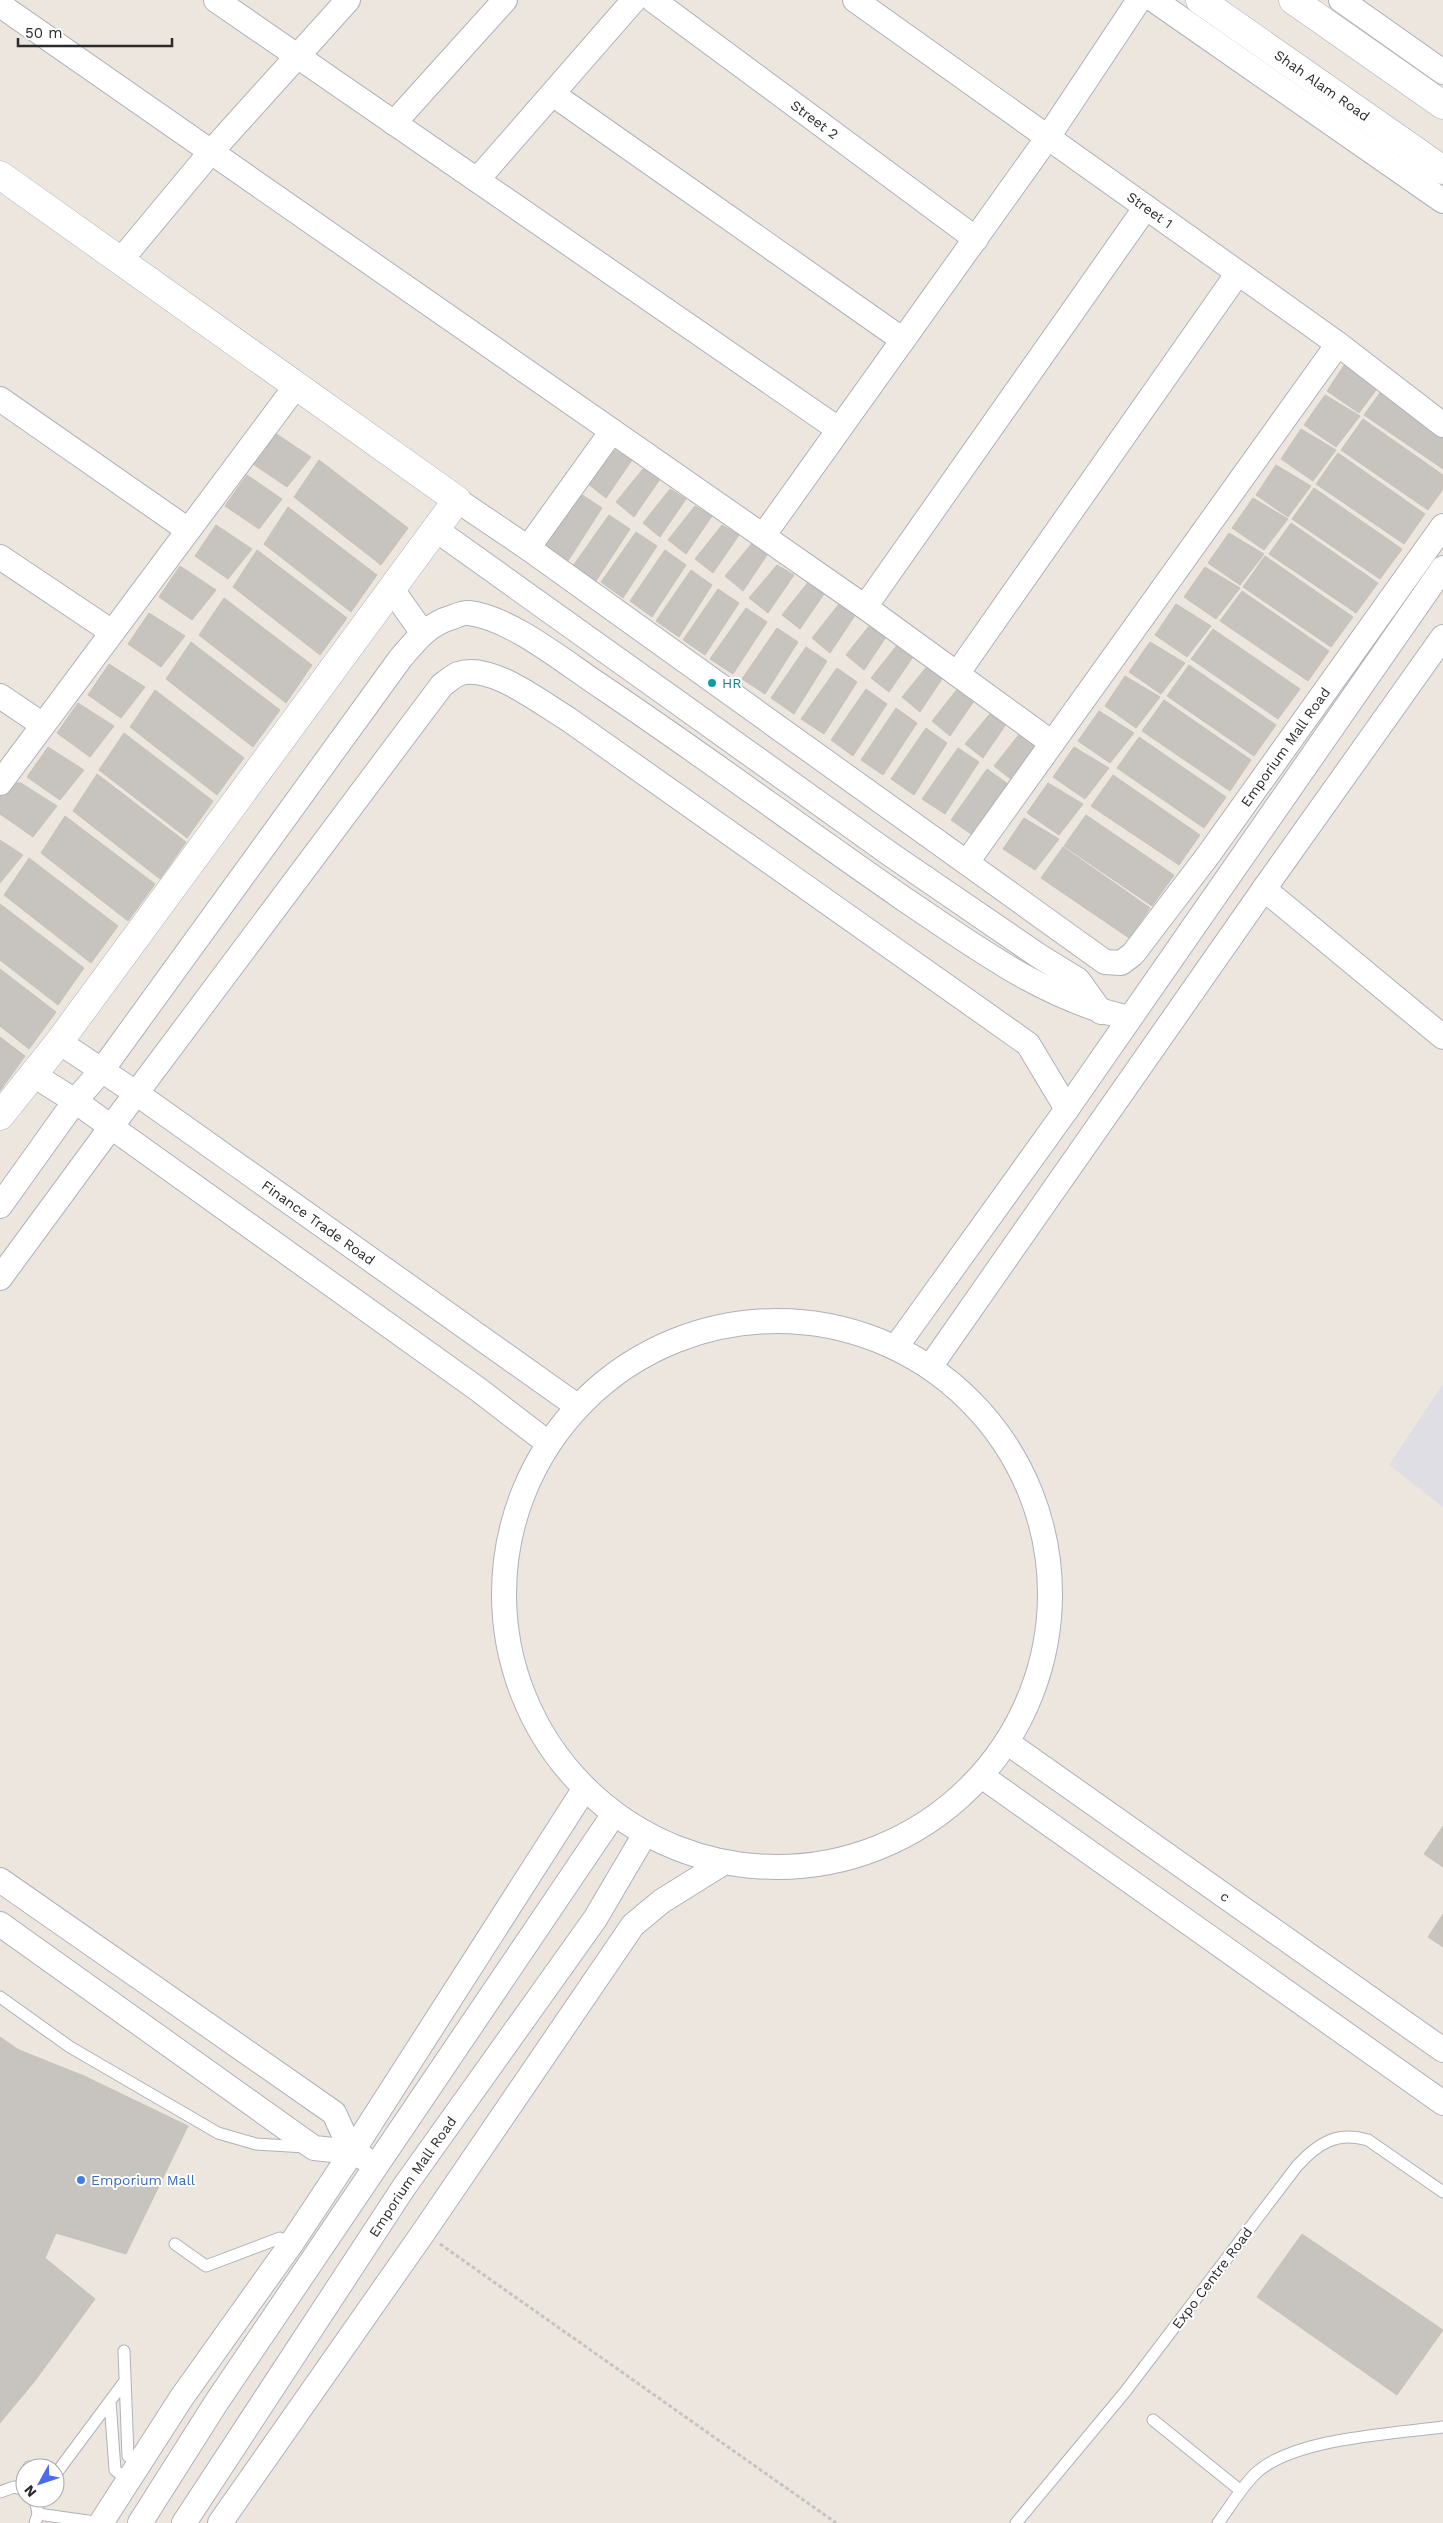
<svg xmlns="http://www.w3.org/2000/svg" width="1443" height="2523" viewBox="0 0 1443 2523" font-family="'Work Sans',sans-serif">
	<rect width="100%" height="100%" fill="#ece6de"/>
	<path fill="#e0dee5" d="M1443,1384V1507L1389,1465Z"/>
	<path fill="#c7c3be" stroke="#c7c2b8" d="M1347,361L1382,382L1359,413L1327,391Z
		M1382,390L1443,432V469L1364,415Z
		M1325,395L1360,416L1336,447L1304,425Z
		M1363,419L1443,475V489L1428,510L1341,450Z
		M1301,429L1336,450L1313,481L1281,459Z
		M275,433L311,457L287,487L253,464Z
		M615,450L632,460L606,498L588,484Z
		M1338,453L1425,514L1404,544L1316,484Z
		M319,460L408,528L381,565L294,497Z
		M1276,465L1311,486L1288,517L1256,495Z
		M643,469L660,479L634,517L616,502Z
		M247,475L282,499L259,529L225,506Z
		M1314,488L1402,549L1380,579L1292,519Z
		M670,489L686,499L660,537L643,523Z
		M581,494L602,508L568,561L546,545Z
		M1253,498L1288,519L1264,550L1232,528Z
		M695,506L712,516L686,554L668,540Z
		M288,507L377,575L351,612L264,544Z
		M609,515L630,529L596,581L573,566Z
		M1291,523L1378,583L1356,613L1269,554Z
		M216,525L252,549L228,579L195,556Z
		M722,525L739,535L713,573L695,559Z
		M636,532L657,546L623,598L601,582Z
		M1229,533L1264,554L1240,585L1208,563Z
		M753,542L769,552L743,591L725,576Z
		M257,550L347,618L320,655L233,587Z
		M665,550L686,565L652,617L630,601Z
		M1265,556L1353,617L1331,647L1243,587Z
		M777,565L794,575L768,613L749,598Z
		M180,566L216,590L192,620L159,597Z
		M1205,567L1240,588L1216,619L1184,597Z
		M691,570L712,585L679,637L656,621Z
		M809,581L826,591L800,629L782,615Z
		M718,589L739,603L705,655L683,640Z
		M1242,591L1329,651L1308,681L1220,621Z
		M224,598L312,665L286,703L199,635Z
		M839,604L856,614L830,653L812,638Z
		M1176,604L1211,626L1187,657L1155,635Z
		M746,608L767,622L733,674L710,659Z
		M149,613L185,636L161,667L128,644Z
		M873,621L890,631L864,670L846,655Z
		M777,628L798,642L765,694L742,679Z
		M1213,629L1300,689L1278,719L1191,659Z
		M191,642L280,710L253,747L166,679Z
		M1150,642L1185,663L1161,694L1129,672Z
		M898,644L915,654L889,692L871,678Z
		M806,647L827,661L794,714L771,698Z
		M109,664L145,687L121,718L88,695Z
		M929,664L946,673L920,712L902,697Z
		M1189,665L1276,725L1254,756L1167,696Z
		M837,668L857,682L824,734L801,719Z
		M1125,676L1160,697L1136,728L1105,706Z
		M959,687L976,698L950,736L932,721Z
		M866,689L887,704L853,756L831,740Z
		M155,690L244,758L217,795L130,727Z
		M1164,700L1251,760L1230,791L1142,731Z
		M78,703L114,726L90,757L57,733Z
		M896,708L917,723L883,775L861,760Z
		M993,710L1009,720L983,758L965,744Z
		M1099,711L1134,733L1110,763L1078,741Z
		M926,728L947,743L914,795L891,779Z
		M1021,732L1038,742L1012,780L994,766Z
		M124,733L213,801L187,838L99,770Z
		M1139,737L1226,797L1204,828L1117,768Z
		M48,747L84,770L60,800L27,777Z
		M1074,747L1109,768L1085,799L1053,777Z
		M958,748L979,762L945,814L922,799Z
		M987,769L1008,784L974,836L951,820Z
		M97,774L186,842L160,879L73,811Z
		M1113,775L1200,835L1179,865L1091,806Z
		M0,783H21L57,806L33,837L0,814Z
		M1048,783L1083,804L1059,835L1027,813Z
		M1086,815L1174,875L1152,906L1064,846Z
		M65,816L155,884L128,921L41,853Z
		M1024,818L1059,839L1035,870L1003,849Z
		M0,840L23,855L0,883Z
		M1063,847L1150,908L1129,938L1041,878Z
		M29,858L118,926L91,963L4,895Z
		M0,904L84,968L58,1005L0,960Z
		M0,969L56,1012L29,1049L0,1026Z
		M0,1037L25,1056L0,1091Z
		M1443,1826V1867L1424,1854Z
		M1443,1914V1947L1428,1937Z
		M0,2037L19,2050L84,2076L188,2126L126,2254L56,2233L45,2258L95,2299L34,2382L0,2423Z
		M1302,2234L1443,2330L1397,2395L1257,2297Z"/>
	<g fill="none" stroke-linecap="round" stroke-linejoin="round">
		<g stroke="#afb1ba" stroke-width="13">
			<path id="service" d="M0,1997L70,2047L218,2133L256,2144L305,2147
				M175,2244L206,2266L280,2238L291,2244
				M124,2351L128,2456L139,2463
				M110,2401L115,2470L128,2480
				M1153,2420L1241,2491
				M29,2467L30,2468
				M55,2475L125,2381
				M0,2492L14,2487L25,2490
				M35,2498L38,2514L35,2523
				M38,2514L102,2523
				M1016,2523L1125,2392L1297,2166C1318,2143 1337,2131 1368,2140L1443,2192
				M1218,2523C1230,2507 1241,2488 1255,2474C1292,2438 1392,2434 1443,2427"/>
		</g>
		<g stroke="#afb1ba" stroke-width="26">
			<g id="minor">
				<path d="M216,0L838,429"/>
				<path id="s1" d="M653,0L976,239"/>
				<path id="s2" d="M855,0L1338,344L1443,425"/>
				<path d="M1154,0L1443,201"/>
				<path d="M1341,0L1443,72"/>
				<path d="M0,5L865,607L1052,743"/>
				<path d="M554,95L903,340"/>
				<path d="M394,123L505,0"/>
				<path d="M477,180L634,0"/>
				<path d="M121,260L210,153L348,0"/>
				<path d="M0,399L188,530"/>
				<path id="s3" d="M457,500L528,548L1105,962L1121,963L1133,954L1209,854L1443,526"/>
				<path d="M435,529L890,854L1039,956L1078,980L1101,1012"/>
				<path d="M763,536L1048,137L1139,0"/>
				<path d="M528,548L612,431"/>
				<path d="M0,557L112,632"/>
				<path d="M391,588L422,632"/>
				<path d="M865,607L1146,207"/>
				<path d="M957,674L1238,273"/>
				<path d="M0,696L43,725"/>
				<path d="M0,783L296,386"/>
				<path d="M967,862L1338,344"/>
				<path d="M1264,889L1443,1037"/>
				<path id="s4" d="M59,1042L136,1093L577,1406"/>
				<path d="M32,1074L75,1101L479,1390L548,1443"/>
				<path d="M0,1206L75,1101L102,1070L400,659C416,640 428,624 453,617C458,615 464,612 469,613C512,618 568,665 605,689C706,757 804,830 904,899C976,947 1044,999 1129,1018"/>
				<path d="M0,1278L111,1127L442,685C447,682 453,676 458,674C490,662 541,703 568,719L1028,1044L1067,1109"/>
				<circle cx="777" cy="1594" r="273"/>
				<path d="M896,1347L1067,1109L1443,568"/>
				<path d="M930,1367L1264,889L1443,637"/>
				<path id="s5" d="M1008,1743L1443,2050"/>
				<path d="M983,1777L1443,2103"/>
				<path d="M0,1880L334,2113L352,2152"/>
				<path d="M0,1924L314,2148L352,2152L364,2158"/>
				<path d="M101,2523L182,2397L291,2244L352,2152L585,1788"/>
				<path d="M140,2523L216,2403L614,1814"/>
				<path id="s6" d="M184,2523L404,2187L595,1919L645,1834"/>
				<path d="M220,2523L423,2233L633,1925L662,1901L723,1863"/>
			</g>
		</g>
		<g stroke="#afb1ba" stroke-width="29">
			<g id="tertiary">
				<path id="s7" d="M1200,0L1443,170"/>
				<path d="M1293,0L1443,105"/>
				<path d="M0,175L457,500L59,1042L0,1116"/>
			</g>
		</g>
		<path stroke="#c4c4c4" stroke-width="3" stroke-dasharray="4 2.5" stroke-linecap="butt" d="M440,2244L836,2523"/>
		<use href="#service" stroke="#fff" stroke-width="11"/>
		<use href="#minor" stroke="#fff" stroke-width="24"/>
		<use href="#tertiary" stroke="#fff" stroke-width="28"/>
	</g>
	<circle fill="#0f9aa8" stroke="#fff" stroke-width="2" cx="712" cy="683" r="5"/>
	<circle fill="#3f7fe0" stroke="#fff" stroke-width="2" cx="81" cy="2180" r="5"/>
	<g text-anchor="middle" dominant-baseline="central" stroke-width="4" stroke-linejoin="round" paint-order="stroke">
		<g font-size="14" fill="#2b2b2b" stroke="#fff">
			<text stroke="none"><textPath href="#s7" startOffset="149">Shah Alam Road</textPath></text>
			<text stroke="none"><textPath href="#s1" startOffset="201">Street 2</textPath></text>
			<text stroke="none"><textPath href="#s2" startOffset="362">Street 1</textPath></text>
			<text stroke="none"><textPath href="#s3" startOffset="1084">Emporium Mall Road</textPath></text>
			<text stroke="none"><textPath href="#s4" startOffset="316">Finance Trade Road</textPath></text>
			<text stroke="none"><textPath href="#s5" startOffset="266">c</textPath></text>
			<text stroke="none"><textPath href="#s6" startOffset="415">Emporium Mall Road</textPath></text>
			<text transform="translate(1212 2278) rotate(-53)">Expo Centre Road</text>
		</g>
		<g font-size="14" fill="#0d838f" stroke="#fff" text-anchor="start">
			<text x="722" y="683">HR</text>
		</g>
		<g font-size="14" fill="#366cbe" stroke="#fff" text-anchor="start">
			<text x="91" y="2180">Emporium Mall</text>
		</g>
	</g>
	<g transform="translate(40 2483) rotate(230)"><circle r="24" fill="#ffffff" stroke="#aaaaaa"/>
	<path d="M0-4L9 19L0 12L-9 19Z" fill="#4a6bed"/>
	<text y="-8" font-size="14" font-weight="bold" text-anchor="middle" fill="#2b2b2b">N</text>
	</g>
	<path d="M18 38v8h154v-8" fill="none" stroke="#2b2b2b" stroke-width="2.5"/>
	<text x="25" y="38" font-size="15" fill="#2b2b2b" stroke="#ffffff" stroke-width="4" paint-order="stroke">50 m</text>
</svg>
